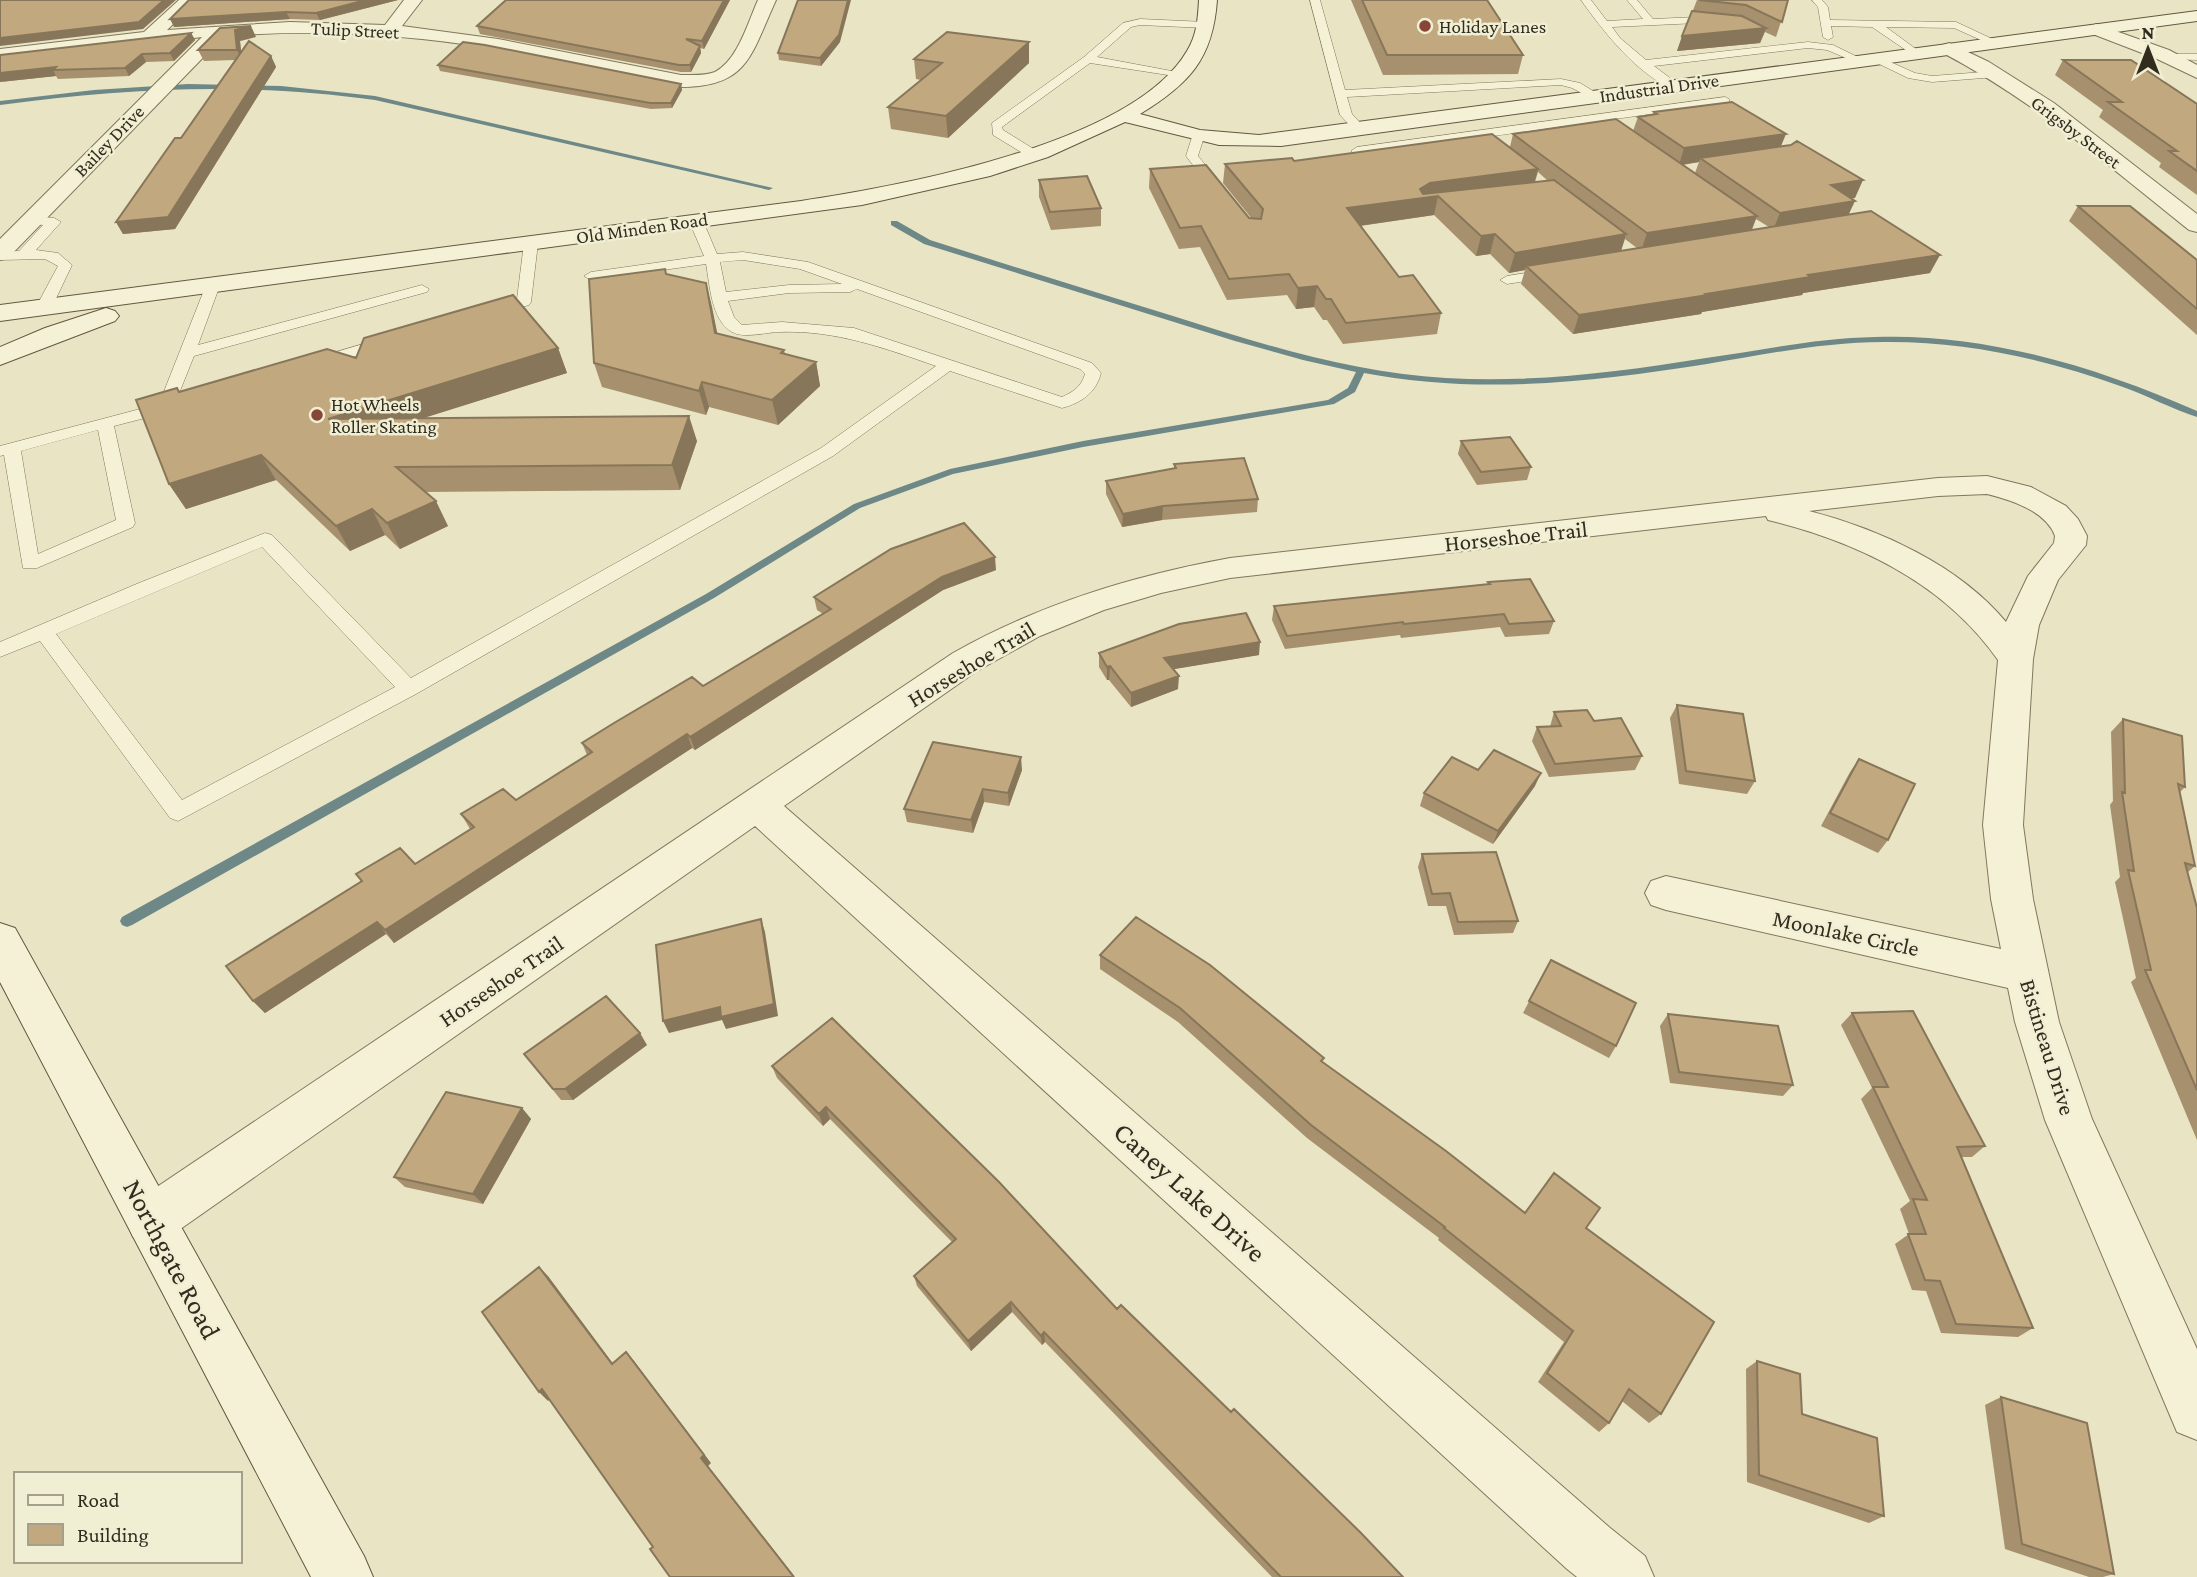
<svg xmlns="http://www.w3.org/2000/svg" width="2197" height="1577" viewBox="0 0 2197 1577" font-family="'Crimson Pro',serif">
	<rect width="100%" height="100%" fill="#e8e4c4"/>
	<g fill="none" stroke-linecap="round" stroke-linejoin="round">
		<path fill="#6e8887" fill-rule="evenodd" d="M188,84L281,86L375,96L773,188L769,190L375,100C244,82 130,88 0,105V101L94,90Z
			M891,221H897L930,240C1011,266 1092,291 1173,316C1262,344 1352,373 1446,378C1534,383 1620,372 1706,358C1762,350 1818,338 1875,337C1986,333 2096,367 2197,411V417C2172,409 2148,396 2123,387C2049,360 1970,342 1890,342C1829,341 1767,354 1707,364C1593,382 1478,395 1364,373L1355,392L1334,404L1083,447L953,474L860,508L714,598L132,925L127,927L122,925L120,921L122,917L706,594L854,504L950,469L1083,441L1328,400L1348,388L1356,372L1303,360L1235,341L924,244L891,225Z"/>
		<g stroke="#80775d" stroke-width="1">
			<path id="lane" d="M1310,0H1320L1345,90L1561,79L1580,83L1603,97L1593,99L1572,88L1561,85L1347,97L1352,114L1366,129L1356,132L1340,115Z
				M1581,0H1591L1607,21L1643,19L1627,0H1637L1653,19L1698,17L1721,23L1716,26L1698,23L1612,27L1620,38L1646,60L1808,42L1833,45L1866,61L1860,64L1827,50L1808,48L1654,66L1678,84L1680,86L1674,89C1639,77 1602,30 1581,0Z
				M1812,0H1822L1828,7L1830,20L1956,22L2001,43L1992,45L1954,28L1886,27L1920,52L1921,54L1916,57L1872,27L1831,26L1833,37L1828,40L1823,37L1818,7Z
				M1140,19L1206,22L1211,25L1206,28L1140,25L1131,27L1097,57L1177,72L1183,75L1181,77L1090,63L1002,127L1003,130L1037,151V157H1029L993,135L992,123L1084,57L1123,23Z
				M2170,54H2197V60L2166,59L2165,57Z
				M1877,56L1915,73L1932,76L1996,71L2002,74L1996,77L1932,82L1908,78L1873,61L1871,59Z
				M1725,97L1729,99V103L1357,155L1351,151L1357,147Z
				M1198,133L1204,137L1198,156L1226,190L1224,193H1214L1186,156L1192,137Z
				M32,216L54,218L61,222L36,250L58,253L72,265L52,307L44,312L36,307L58,266L45,259L0,260V252L19,251L43,225L27,223V217Z
				M696,217L703,221L717,254L743,252L808,262L1092,363L1101,373C1096,393 1081,403 1062,408L950,371L833,456L416,694L178,821L170,818L40,641L0,657V642L139,583L265,533L272,535L411,678L821,448L936,366C884,348 836,330 780,332C767,332 744,339 732,332C711,320 710,285 706,264L591,280L584,276L591,272L704,256L689,221ZM743,260L800,269L842,284L789,285L726,292L720,262ZM857,289L1080,369L1085,374C1081,387 1073,392 1062,397L854,328L782,322L742,325L734,317L728,301L789,293L850,292ZM262,547L395,687L182,800L56,634Z
				M531,239L538,243L531,302L529,305L490,317L485,315L482,312L485,309L517,299L524,243Z
				M1552,269L1557,270L1559,273L1557,276L1507,284L1500,280L1507,276Z
				M213,281L220,285L198,345L422,285L429,289L427,292L194,356L172,411L114,426L135,523L133,527L37,568H23L4,455L0,456V446L159,404L206,285ZM98,430L116,520L38,554L21,451Z
				M387,337L393,339L395,342L393,345L315,368L307,363L309,360Z"/>
		</g>
		<g stroke="#80775d" stroke-width="2">
			<path id="street" d="M179,0H198L167,30L290,22L385,25L404,0H422L402,26L498,39L681,75C692,75 705,76 715,72C738,60 748,22 758,0H776C751,54 749,87 681,87C595,69 510,48 422,39C357,32 290,31 224,36L8,258L0,260V239L202,37L0,61V49L144,32Z
				M2096,24L2169,50L2197,65V78L2155,58L2090,33L2087,29Z
				M1949,43L1989,62L2054,103L2197,214V232L2189,230C2109,166 2033,100 1943,53L1940,49L1943,45Z
				M1987,476L2031,487L2066,506L2078,519L2087,536L2086,545L2058,580L2039,625L2033,659L2023,825L2033,899L2059,1022L2092,1119L2197,1349V1440L2177,1432L2045,1120L2015,1022L2008,988L1666,910L1651,905L1645,893L1651,881L1666,876L2001,949L1991,899L1983,825L1998,660C1944,583 1858,542 1768,520L1766,516L1230,578L1161,593L1104,610L1040,636L977,671L784,806L1609,1527L1645,1556L1654,1577H1577L1567,1569L755,826L169,1237L151,1245L133,1237L126,1220L133,1203L953,653C1040,604 1132,576 1230,558L1938,478ZM1987,494C2011,500 2046,511 2055,536L2054,543L2028,576L2006,622C1959,565 1879,529 1809,511L1938,496Z"/>
		</g>
		<g stroke="#625840" stroke-width="2">
			<path id="secondary" d="M1199,0H1217C1213,59 1189,84 1140,114L1200,130L1259,135L2197,11V21L1281,146L1219,145L1125,122L1048,157L990,176L862,205L0,321V305L801,201C901,186 1133,144 1187,51C1197,35 1198,18 1199,0Z
				M106,308L115,311L119,316L115,321L0,365V347L45,328Z
				M0,923L15,928L364,1556L373,1577H311L0,982Z"/>
		</g>
		<use href="#lane" fill="#f4f1d6" fill-rule="evenodd"/>
		<use href="#street" fill="#f4f1d6" fill-rule="evenodd"/>
		<use href="#secondary" fill="#f4f1d6" fill-rule="evenodd"/>
	</g>
	<path fill="#a6906d" fill-rule="evenodd" d="M189,0H398L320,20L290,19L174,27Z
		M506,0H730L704,49L700,48L701,53L691,72H681L480,34L477,26Z
		M1351,0H1487L1523,55L1518,74L1383,75Z
		M1697,0H1788L1776,37L1765,32L1760,43L1677,51Z
		M191,33L195,40L174,61L146,62L129,76L58,79L56,76L0,82Z
		M256,37L240,41L241,52L271,56L276,67L175,229L123,234L116,222L181,138L235,60L204,61L198,50Z
		M840,42L821,66L779,60L778,53Z
		M1029,42V63L948,138L891,129L888,107L921,80L916,79L914,59Z
		M2063,60L2197,104V195L2159,167L2161,163L2099,117L2103,110L2055,75Z
		M438,65L681,84L682,90L672,108L651,109L440,71Z
		M1654,112L1781,146L1855,198H1851L1848,215L1930,273L1803,293L1802,295L1702,312L1701,314L1573,334L1521,284L1525,270L1509,273L1490,254L1476,256L1434,215L1360,226L1399,277L1441,313L1437,334L1343,344L1327,320H1323L1314,307L1296,309L1287,295L1227,300L1200,247L1179,249L1149,188L1150,169L1249,218L1252,219L1223,183L1225,164L1294,161L1510,147L1513,134L1633,131L1638,117L1653,114ZM1699,162L1695,173L1683,165ZM1538,172L1548,181L1535,182ZM1756,219L1769,227L1752,230ZM1625,239L1637,248L1621,251Z
		M1039,180L1101,208V226L1051,230L1039,197Z
		M2078,206L2197,260V335L2069,221Z
		M665,269L666,274L706,283L717,333L784,350L785,354L816,362L820,386L778,425L709,407L706,415L602,387L594,363Z
		M558,348L567,373L422,418L697,441L680,490L425,492L448,526L400,549L385,535L350,551L276,480L186,509L169,484L179,392L356,358Z
		M1461,441L1531,467L1527,480L1477,485L1458,454Z
		M1174,464L1258,499L1257,512L1162,520L1122,527L1106,494V481L1174,468Z
		M996,570L943,590L695,750L692,748L394,943L386,934L265,1013L253,1001L362,881L356,874L415,864L470,829L461,814L516,800L587,755L582,743L703,686L823,614L817,610L814,597Z
		M1488,582L1554,621L1549,634L1505,637L1500,627L1401,638L1400,635L1285,649L1272,620L1274,606L1488,584Z
		M1099,653L1259,655L1173,669L1178,689L1131,707L1109,680H1107L1099,667Z
		M1677,705L1755,781L1747,794L1679,784L1670,718Z
		M1554,712L1642,756L1635,770L1549,777L1532,741L1537,727H1550Z
		M2123,719L2185,787L2180,792L2195,866L2188,872L2197,908V1140L2131,982L2136,978L2115,882L2120,877L2110,805L2113,801L2111,732Z
		M1859,759L1888,840L1878,853L1821,826L1850,772Z
		M1022,770L1009,806L984,802L973,833L907,822L904,809Z
		M1478,770L1535,786L1493,844L1420,806L1424,793Z
		M1422,854L1518,921L1513,933L1454,935L1446,906H1428L1418,867Z
		M1100,955L1323,1062L1525,1213L1586,1228L1661,1414L1649,1423L1622,1401L1609,1423L1599,1432L1538,1382L1564,1342L1438,1240L1439,1238L1307,1138L1178,1022L1100,969Z
		M1551,960L1616,1046L1609,1058L1523,1013Z
		M1852,1013L1985,1146L1972,1157H1962L2033,1328L2018,1337L1941,1333L1926,1291L1912,1290L1895,1244L1909,1234L1900,1209L1910,1201L1861,1099L1872,1088L1841,1025Z
		M1668,1014L1793,1085L1783,1096L1670,1083L1660,1026Z
		M647,1045L573,1100H561L524,1054Z
		M772,1066L1117,1309L1403,1577H1272L1045,1342L1042,1345L1012,1312L971,1351L917,1286L914,1276L952,1242L830,1119L823,1126L777,1078Z
		M522,1108L531,1119L483,1204L405,1187L394,1177Z
		M1757,1361L1802,1414L1884,1516L1869,1523L1747,1482L1746,1369Z
		M2001,1397L2114,1574L2103,1577H2089L2005,1549L1985,1405Z"/>
	<path fill="#877659" d="M164,0H176L143,29L0,46V38Z
		M366,0H398L320,20L316,13Z
		M724,0H730L704,49L702,41Z
		M848,0H851L840,42L821,66L820,58Z
		M286,12L290,19L174,27L170,19Z
		M251,26L256,37L240,41L242,60L237,50L235,30Z
		M1766,28L1760,43L1677,51L1682,36Z
		M191,33L195,40L174,61L170,53Z
		M1029,42V63L948,138L946,116Z
		M700,46L701,53L691,72L690,65Z
		M142,54L146,62L129,76L125,68Z
		M271,56L276,67L175,229L123,234L116,222Z
		M56,67L53,70L56,76L0,82V73Z
		M681,84L682,90L672,108L671,103Z
		M1786,134L1779,151L1700,158L1699,162L1679,165L1684,148Z
		M1538,169L1533,188L1438,196L1434,215L1344,228L1347,208L1420,189L1430,183Z
		M1863,180L1855,198L1823,202L1831,185Z
		M1855,201L1847,218L1773,230L1780,213Z
		M1757,216L1750,233L1641,251L1647,233Z
		M1495,234L1490,254L1476,256L1481,236Z
		M1626,234L1620,254L1526,266L1525,270L1509,273L1515,253Z
		M1940,255L1930,273L1803,293L1802,295L1702,312L1701,314L1573,334L1579,315L1808,275Z
		M706,283L712,307L722,357L715,333Z
		M1317,286L1314,307L1296,309L1298,288Z
		M558,348L567,373L341,444L328,419Z
		M816,362L820,386L778,425L772,400Z
		M702,382L709,407L706,415L699,391Z
		M689,416L697,441L680,490L672,465Z
		M261,455L276,480L186,509L169,484Z
		M436,501L448,526L400,549L387,523Z
		M1163,506L1162,520L1122,527L1123,514Z
		M372,509L385,535L350,551L336,526Z
		M995,557L996,570L943,590L695,750L690,737L942,577Z
		M1260,642L1259,655L1163,671L1164,658Z
		M1110,666L1109,680H1107V667Z
		M1179,676L1178,689L1131,707V693Z
		M687,734L692,748L394,943L385,930Z
		M1021,757L1022,770L1009,806L1008,793Z
		M1541,773L1535,786L1493,844L1498,831Z
		M983,789L984,802L973,833L971,820Z
		M761,919L765,932L778,1016L726,1029L722,1020L669,1033L663,1021Z
		M377,922L386,934L265,1013L253,1001Z
		M640,1033L647,1045L573,1100L565,1089Z
		M826,1107L830,1119L823,1126L819,1114Z
		M522,1108L531,1119L483,1204L473,1194Z
		M539,1267L548,1276L620,1373L612,1364Z
		M1011,1302L1012,1312L971,1351L968,1341Z
		M1044,1332L1045,1342L1042,1345L1041,1336Z
		M626,1352L634,1361L711,1463L708,1466L795,1577H792L701,1458Z
		M542,1389L552,1397L548,1401L539,1392Z"/>
	<path fill="#c1a87f" stroke="#877659" stroke-width="2" d="M0,0H164L139,22L0,38Z
		M189,0H366L316,13L286,12L170,19Z
		M506,0H724L702,41L686,39L700,46L690,65H679L477,26Z
		M798,0H848L839,35L820,58L778,53Z
		M1362,0H1487L1523,55H1387Z
		M1699,0H1788L1782,22L1746,5Z
		M1692,11L1742,16L1766,28L1682,36Z
		M251,26L235,30L237,50H198L220,28Z
		M947,32L1029,42L946,116L888,107L942,63L914,59Z
		M191,33L170,53L142,54L125,68L53,70L56,67L0,73V55Z
		M249,41L271,56L168,217L116,222L175,138H181Z
		M463,42L485,45L681,84L671,103H650L438,65Z
		M2063,60H2131L2197,104V171L2169,151H2177L2108,102H2122Z
		M1732,102L1786,134L1684,148L1638,117L1657,114L1654,112Z
		M1616,119L1757,216L1647,233L1513,134Z
		M1492,134L1538,169L1430,183L1420,189L1423,194L1554,180L1626,234L1515,253L1495,234L1481,236L1438,196L1347,208L1399,277L1413,275L1441,313L1346,323L1331,299H1326L1317,286L1298,288L1289,274L1229,279L1201,226L1180,228L1150,169L1206,165L1249,218L1261,219L1263,209L1225,164L1292,158L1294,161Z
		M1797,141L1863,180L1831,185L1855,201L1780,213L1700,158L1791,145Z
		M1087,176L1101,208L1050,212L1039,180Z
		M2078,206H2130L2197,260V309Z
		M1871,211L1940,255L1808,275L1810,277L1706,294L1708,295L1579,315L1526,266Z
		M665,269L666,274L706,283L715,333L784,350L781,353L816,362L772,400L702,382L699,391L594,363L589,279Z
		M513,295L558,348L328,419L689,416L672,465L396,467L436,501L387,523L372,509L336,526L261,455L169,484L136,400L177,388L179,392L327,349L356,358L364,338Z
		M1510,437L1531,467L1481,472L1461,441Z
		M1244,458L1258,499L1163,506L1123,514L1106,481L1176,468L1174,464Z
		M964,523L995,557L942,577L690,737L687,734L385,930L377,922L253,1001L226,966L362,881L356,874L400,848L415,864L474,827L461,814L503,789L516,800L592,752L582,743L614,723L692,677L703,686L831,609L814,597L891,549Z
		M1530,579L1554,621L1509,624L1504,614L1404,624L1403,622L1287,636L1274,606L1490,584L1488,582Z
		M1246,613L1260,642L1164,658L1179,676L1131,693L1110,666L1107,667L1099,653L1179,624Z
		M1677,705L1743,714L1755,781L1686,771Z
		M1587,710L1594,721L1621,718L1642,756L1555,764L1537,727L1561,726L1554,712Z
		M2123,719L2182,736L2185,787L2178,784L2195,866L2185,863L2197,908V1090L2145,970H2151L2128,870L2134,871L2122,792L2125,793Z
		M933,742L1021,757L1008,793L983,789L971,820L904,809Z
		M1494,750L1541,773L1498,831L1424,793L1452,757L1478,770Z
		M1859,759L1915,784L1888,840L1830,813Z
		M1496,852L1518,921L1458,922L1450,893L1432,894L1422,854Z
		M1136,917L1210,965L1324,1058L1321,1061L1446,1151L1525,1213L1554,1173L1600,1208L1586,1228L1714,1322L1661,1414L1629,1389L1609,1423L1547,1373L1573,1331L1444,1228L1445,1227L1311,1125L1180,1008L1100,955Z
		M761,919L774,1004L721,1017L720,1007L663,1021L656,945Z
		M1551,960L1636,1003L1616,1046L1529,1001Z
		M606,996L640,1033L565,1089H553L524,1054Z
		M1913,1011L1985,1146L1957,1147L2033,1328L1956,1324L1940,1281L1925,1280L1908,1234H1926L1913,1199L1927,1200L1873,1087H1888L1852,1013Z
		M1668,1014L1778,1026L1793,1085L1679,1072Z
		M832,1018L999,1182L1117,1309L1121,1305L1231,1412L1234,1409L1360,1532L1403,1577H1281L1044,1332L1041,1336L1011,1302L968,1341L914,1276L956,1239L826,1107L819,1114L772,1066Z
		M446,1092L522,1108L473,1194L394,1177Z
		M539,1267L612,1364L626,1352L704,1455L701,1458L793,1576L792,1577H670L650,1549L653,1547L542,1389L539,1392L482,1312Z
		M1757,1361L1800,1374L1802,1414L1877,1438L1884,1516L1759,1475Z
		M2001,1397L2087,1423L2114,1574L2022,1544Z"/>
	<g fill="#874535" stroke="#f0eed3" stroke-width="2.5">
		<circle cx="1425" cy="26" r="7"/>
		<circle cx="317" cy="415" r="7"/>
	</g>
	<g text-anchor="middle" dominant-baseline="central" stroke-width="5" stroke-linejoin="round" paint-order="stroke">
		<g font-size="19" fill="#322c1f" stroke="#f0eed3" text-anchor="start">
			<text x="1439" y="26">Holiday Lanes</text>
			<text x="331" y="404">Hot Wheels<tspan x="331" dy="22">Roller Skating</tspan></text>
		</g>
		<g font-size="19" fill="#322c1f" stroke="#f0eed3">
			<text transform="translate(355 30) rotate(3)">Tulip Street</text>
			<text transform="translate(1659 88) rotate(-8)">Industrial Drive</text>
			<text transform="translate(2076 132) rotate(37)">Grigsby Street</text>
			<text transform="translate(109 141) rotate(-46)">Bailey Drive</text>
			<text transform="translate(642 228) rotate(-8)">Old Minden Road</text>
		</g>
		<g font-size="23" fill="#322c1f" stroke="#f0eed3">
			<text transform="translate(1516 536) rotate(-6)">Horseshoe Trail</text>
			<text transform="translate(971 664) rotate(-31)">Horseshoe Trail</text>
			<text transform="translate(1846 933) rotate(12)">Moonlake Circle</text>
			<text transform="translate(501 981) rotate(-34)">Horseshoe Trail</text>
			<text transform="translate(2048 1047) rotate(73)">Bistineau Drive</text>
		</g>
		<g font-size="28" fill="#322c1f" stroke="#f0eed3">
			<text transform="translate(1190 1192) rotate(42)">Caney Lake Drive</text>
			<text transform="translate(172 1259) rotate(62)">Northgate Road</text>
		</g>
	</g>
	<rect x="14" y="1472" width="228" height="91" fill="#f0eed3" stroke="#a4a08b" stroke-width="2"/>
	<rect x="28" y="1495" width="35" height="10" fill="#f4f1d6" stroke="#a4a08b" stroke-width="2"/>
	<text x="77" y="1507" font-size="21" fill="#322c1f">Road</text>
	<rect x="28" y="1524" width="35" height="21" fill="#c1a87f" stroke="#a4a08b" stroke-width="2"/>
	<text x="77" y="1542" font-size="21" fill="#322c1f">Building</text>
	<g transform="translate(2148 49)" stroke="#f0eed3" stroke-width="5" paint-order="stroke">
	<path d="M0-5L12 26L0 18L-12 26Z" fill="#322c1f"/>
	<text y="-10" font-size="19" font-weight="bold" text-anchor="middle" fill="#322c1f">N</text>
	</g>
</svg>
